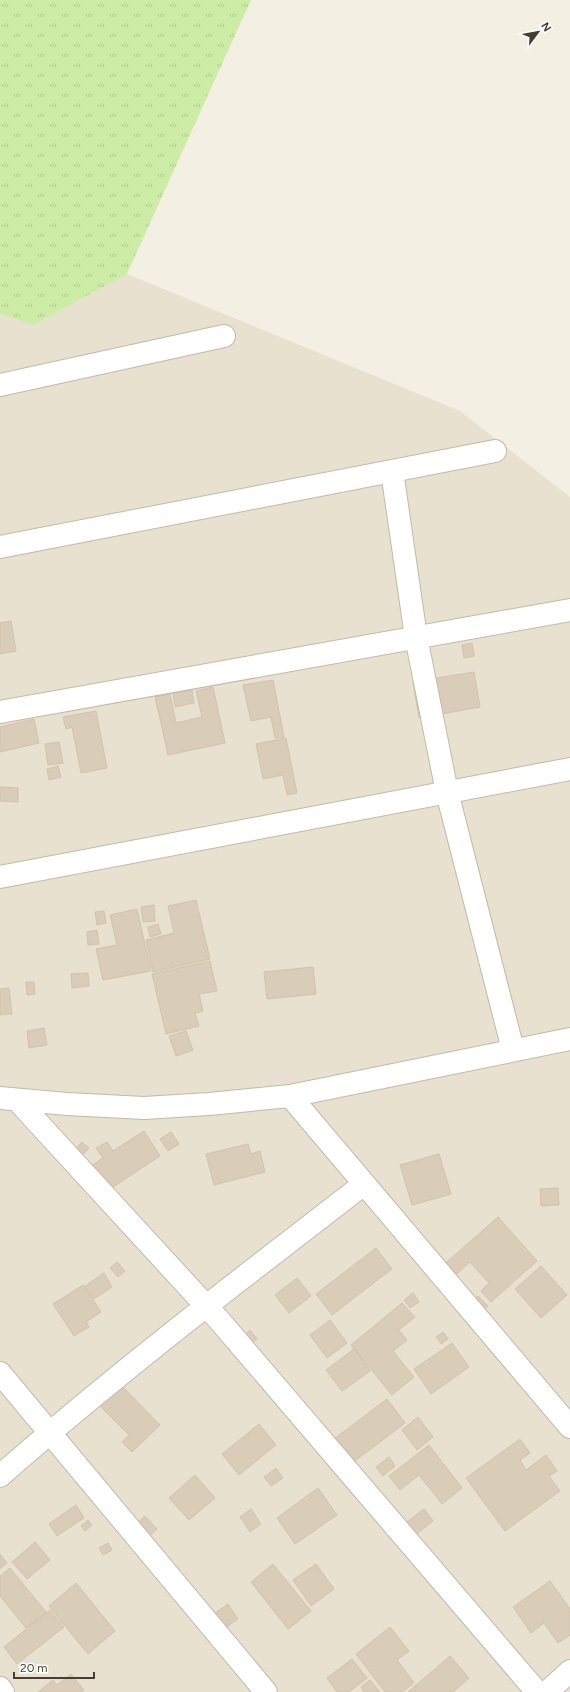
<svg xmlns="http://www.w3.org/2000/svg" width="570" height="1692" viewBox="0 0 570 1692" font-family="Figtree,sans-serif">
	<defs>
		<pattern id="grass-tufts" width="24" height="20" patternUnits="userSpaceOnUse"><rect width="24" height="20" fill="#cdeda6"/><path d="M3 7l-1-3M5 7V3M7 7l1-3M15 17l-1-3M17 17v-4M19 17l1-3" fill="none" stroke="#b1cc8f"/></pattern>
	</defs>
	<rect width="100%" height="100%" fill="#f4efe3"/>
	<path fill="#e8e1d0" d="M127,274L460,411L570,497V1692H0V314L34,325Z"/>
	<path fill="url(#grass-tufts)" d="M0,0H251L127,274L34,325L0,314Z"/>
	<path fill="#d9cdba" stroke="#d2c2a9" d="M11,621L16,651L0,654V623Z
		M472,643L474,656L464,658L462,645Z
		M474,672L480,707L419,718L413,682Z
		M273,680L284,737L275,738L271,717L251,721L243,685Z
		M213,687L225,743L168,755L155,697L170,694L176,723L202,717L196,691Z
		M192,690L194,703L175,707L173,693Z
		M96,711L107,768L81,773L72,727L66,729L63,717Z
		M34,719L39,743L0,752V727Z
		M286,738L297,793L287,795L283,775L263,779L256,744Z
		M59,742L63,763L48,765L45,744Z
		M58,766L61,777L49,780L47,769Z
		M0,787L18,788V802L0,801Z
		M196,900L210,959L153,972L146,940L174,933L168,906Z
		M154,905L155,921L143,922L141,907Z
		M137,909L151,971L103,980L96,949L117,945L110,915Z
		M104,911L106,923L97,925L95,912Z
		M158,924L161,934L150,937L148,927Z
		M97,930L99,944L88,945L87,932Z
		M210,961L217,991L199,994L203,1011L195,1013L199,1026L166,1034L152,974Z
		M313,967L316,994L267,999L264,972Z
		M88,973L89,986L72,988L71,974Z
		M26,982H34L35,994L27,995Z
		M9,988L12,1014L0,1015V989Z
		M44,1028L47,1045L29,1048L27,1031Z
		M186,1031L193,1050L176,1056L169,1036Z
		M144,1131L160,1156L107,1191L91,1166L103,1158L96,1148L107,1142L113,1151Z
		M171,1132L179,1144L168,1151L160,1139Z
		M82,1142L89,1148L81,1157L74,1151Z
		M248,1144L251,1154L260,1151L265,1172L214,1185L206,1154Z
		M439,1154L451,1194L412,1205L400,1165Z
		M558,1188L559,1205L541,1206L540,1189Z
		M498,1217L537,1261L491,1302L481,1291L489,1283L470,1262L450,1280L440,1268Z
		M376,1248L392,1269L332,1315L316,1294Z
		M117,1262L125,1271L118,1277L110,1268Z
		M541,1266L567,1295L541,1318L515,1289Z
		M104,1273L112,1287L94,1299L85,1286Z
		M297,1278L311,1296L289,1313L275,1295Z
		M83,1285L101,1312L86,1322L89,1327L74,1336L53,1304Z
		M413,1293L419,1302L410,1308L404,1300Z
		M478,1296L488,1306L477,1315L468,1305Z
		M402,1303L415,1317L399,1330L407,1340L393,1351L414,1377L392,1395L351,1345Z
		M330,1320L347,1343L327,1358L310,1335Z
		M250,1330L257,1339L250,1344L243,1336Z
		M443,1332L448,1339L441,1344L436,1337Z
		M452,1343L469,1367L431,1394L414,1369Z
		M354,1349L370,1371L342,1391L326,1370Z
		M118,1382L160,1425L132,1452L122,1442L129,1435L97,1403Z
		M387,1399L405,1423L348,1466L330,1442Z
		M418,1417L433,1437L417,1450L402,1430Z
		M259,1424L276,1445L239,1475L222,1454Z
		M520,1439L530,1453L520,1460L526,1470L546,1455L557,1471L549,1476L560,1491L505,1531L466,1478Z
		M429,1445L462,1488L442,1504L419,1475L400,1490L389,1476Z
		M389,1457L395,1466L383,1476L376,1467Z
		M276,1468L283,1478L271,1486L264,1477Z
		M195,1475L215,1498L189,1520L169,1498Z
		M318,1488L337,1515L295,1544L277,1518Z
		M76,1505L84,1518L57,1536L49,1524Z
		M251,1509L261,1524L250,1532L240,1517Z
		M424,1509L433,1521L409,1540L400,1527Z
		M145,1516L157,1529L148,1537L136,1524Z
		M88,1520L92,1525L85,1531L81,1526Z
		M35,1542L50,1560L27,1579L12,1562Z
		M108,1543L112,1550L103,1555L99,1548Z
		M0,1554L7,1563L0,1569Z
		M273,1564L311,1611L288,1629L251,1582Z
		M316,1564L334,1589L311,1606L293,1580Z
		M10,1568L46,1612L26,1628L0,1596V1576Z
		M550,1581L570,1609V1635L558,1643L544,1623L531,1633L513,1607Z
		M76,1583L115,1631L88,1654L49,1606Z
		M228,1604L238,1619L225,1628L215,1613Z
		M50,1610L64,1627L17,1664L4,1647Z
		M390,1627L409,1651L397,1660L414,1683L402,1692H385L356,1654Z
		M450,1656L469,1678L453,1692H408Z
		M352,1659L367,1678L349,1692H337L327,1678Z
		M71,1674L84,1690L81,1692H38L53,1680L57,1685Z
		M370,1680L380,1692H364L361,1687Z"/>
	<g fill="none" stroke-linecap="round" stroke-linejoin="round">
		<g stroke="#c3b9a7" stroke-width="24">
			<path id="street" d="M0,385L224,336
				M392,471L416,637L447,792L513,1050
				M0,547L495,451
				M0,712L570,610
				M0,877L570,769
				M290,1096L570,1427
				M0,1098L67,1104L144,1108L209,1104L290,1096L570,1039
				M17,1100L219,1320L537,1692
				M0,1373L266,1692
				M0,1476C117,1373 241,1279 364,1184
				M0,1688L3,1692
				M547,1692L570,1671"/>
		</g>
		<use href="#street" stroke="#fff" stroke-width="22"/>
	</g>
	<g transform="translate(538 32) rotate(58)" stroke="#ffffff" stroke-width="3" paint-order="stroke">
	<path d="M0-3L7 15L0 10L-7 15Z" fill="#463e32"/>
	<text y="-6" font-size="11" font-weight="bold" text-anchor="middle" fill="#463e32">N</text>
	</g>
	<path d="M14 1672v6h80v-6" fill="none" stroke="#463e32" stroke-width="2"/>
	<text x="20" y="1672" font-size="12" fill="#463e32" stroke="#ffffff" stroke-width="3" paint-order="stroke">20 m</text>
</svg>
